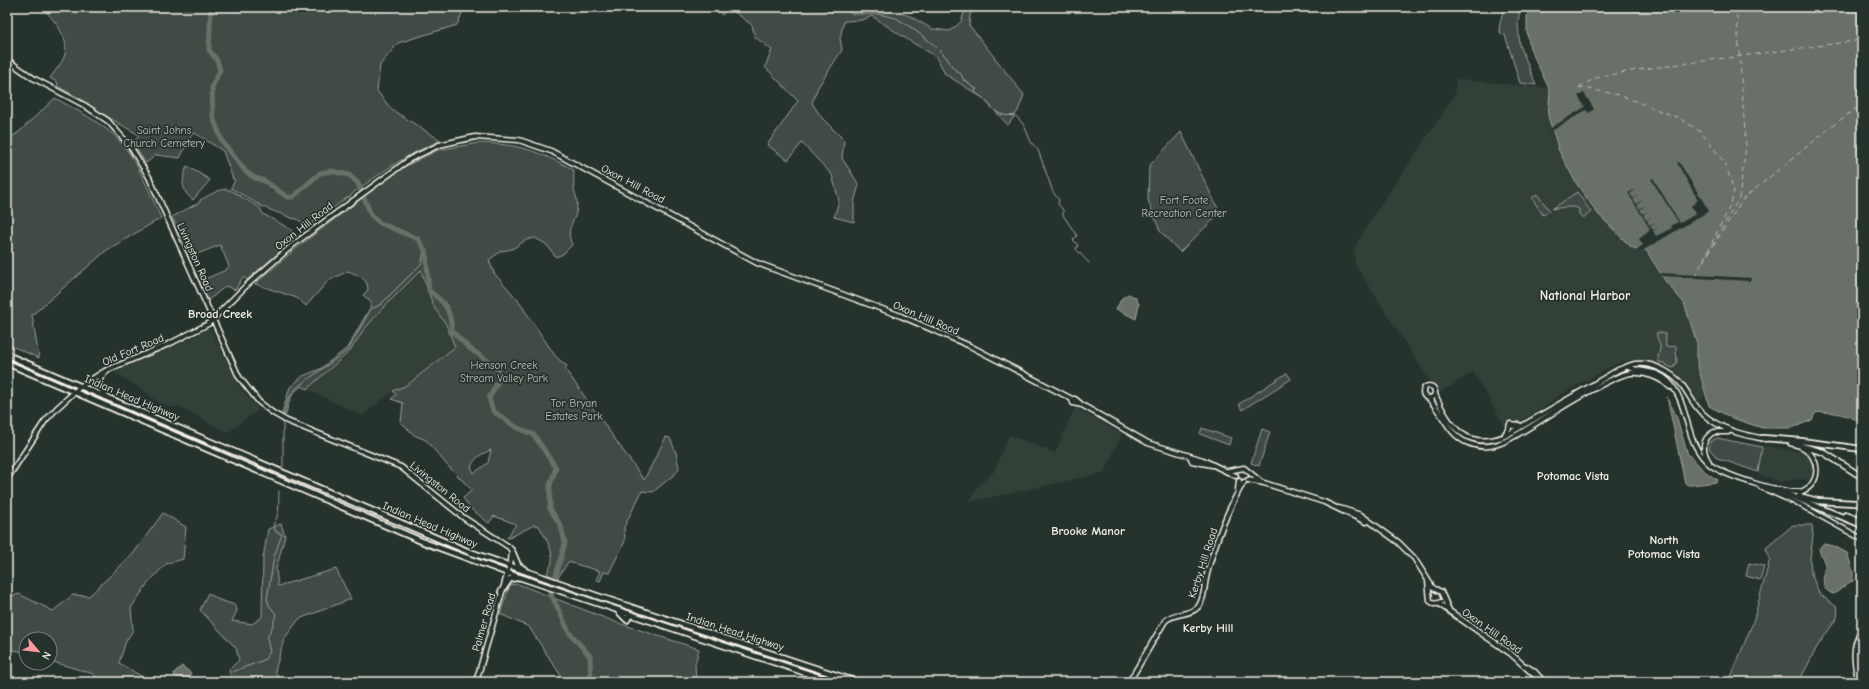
<svg xmlns="http://www.w3.org/2000/svg" width="1869" height="689" viewBox="0 0 1869 689" font-family="'Comic Neue',sans-serif">
	<rect width="100%" height="100%" fill="#26332d"/>
	<filter id="ink" filterUnits="userSpaceOnUse"><feTurbulence type="fractalNoise" baseFrequency=".025" numOctaves="2"/><feDisplacementMap in="SourceGraphic" scale="8" xChannelSelector="R" yChannelSelector="G"/><feConvolveMatrix kernelMatrix="1 2 1 2 8 2 1 2 1" color-interpolation-filters="sRGB"/></filter>
	<g filter="url(#ink)">
		<path fill="#333f39" d="M1455,79L1549,88L1551,96L1548,116L1553,138L1568,170L1576,183L1598,214L1636,249L1646,250L1666,282L1684,303L1697,343V363L1705,396L1696,402L1676,373L1664,365L1631,360L1616,364L1560,395L1544,407L1507,430L1473,372L1438,394L1358,269L1355,265L1354,251L1358,241L1374,215L1449,104L1455,93Z
			M421,269L430,297L435,309L446,324L456,349L441,364L427,368L407,385L393,391L363,416L307,389L350,351L373,319Z
			M208,328L211,330L240,388L259,409L227,433L180,407H169L156,401L145,391L113,372L198,335Z
			M1075,407L1122,434L1104,473L969,502L978,486L993,473L1009,435L1055,453Z
			M1763,445L1805,453L1811,460L1813,466L1810,481L1801,479L1780,482L1757,474Z
			M1862,630V682H1859L1854,652Z"/>
		<path fill="#414b45" stroke="#9a9e96" fill-rule="evenodd" d="M42,7H465L457,25L398,43L380,65L377,91L392,110L442,141C408,152 380,174 353,193L349,198L348,197L308,226L295,218L294,219L263,207L231,188L235,180L233,179L223,151L193,132L180,158L156,155L146,163L133,144L139,135L82,102L83,100L57,86L58,83L50,78C55,71 63,62 65,54C70,37 52,18 42,7Z
			M714,7H878L910,16L932,29L950,31L961,22L966,7H976L970,15L969,25L1024,95L1018,111L1008,125L983,98L945,74L937,57L908,40L872,16L862,20L844,21L840,38L842,50L818,87L812,103L822,118L844,140L842,158L859,185L854,202V222L834,217L839,201L832,175L802,143L788,160L767,145L798,101L765,67L772,50L755,37L752,25L729,8L722,15Z
			M1504,7H1520L1518,24L1520,45L1536,85L1520,83L1505,35L1501,34L1499,28Z
			M55,98C76,110 99,121 117,138C137,158 149,192 161,218L107,250L32,315L39,358L7,344V140L19,132Z
			M1181,132L1220,213L1180,252L1160,231L1148,200L1149,166Z
			M478,143C520,144 538,151 574,170C574,176 573,181 574,186C574,193 578,199 577,205C577,223 564,225 572,245L563,254L556,257L546,244L535,238L526,240L512,249L501,251L489,260L494,273L517,299L556,357L567,366L565,369L644,480L666,437L670,438L676,453L679,468L676,473L653,492L642,491L624,527L625,541L609,573L604,572L600,581L596,580L600,571L568,562L558,578L547,574C548,570 551,566 552,562C554,551 544,535 539,526L534,525L509,538H507L516,524L494,516L489,523L471,509L463,498L472,490L447,465L426,440L414,435L401,422L403,403L391,399L396,395L393,391L407,385L455,347L446,324L435,309L430,297L421,270L380,311L363,331L350,351L307,389L302,386C291,392 288,403 286,415L282,413L290,387L303,376L320,369L347,348L370,308L371,302L363,295L368,290C368,278 358,275 348,271L328,281L306,306L297,298L255,284L298,247L400,169L438,150ZM491,450L488,463L474,473L471,467C475,457 482,454 491,450Z
			M187,166L210,180L193,200C180,190 182,180 187,166Z
			M226,189L232,191L260,208L263,214L292,230L282,250L247,280L243,277L235,290L226,286L206,302L198,282L226,270L229,266L220,245L190,257L172,217L200,202V200C208,196 217,190 226,189Z
			M1577,192L1591,212L1583,218L1579,214V209C1573,205 1559,208 1552,209Z
			M1537,194L1550,211L1543,215L1532,198Z
			M1657,332L1665,334L1666,347L1676,346L1677,362L1673,368L1659,362C1657,356 1659,354 1660,349C1661,343 1655,338 1657,332Z
			M1287,373L1291,379L1242,410L1239,404Z
			M1202,428L1231,438L1229,445L1200,434Z
			M1262,429L1270,432L1259,466L1251,463Z
			M1717,438L1762,447L1758,472L1717,458L1709,448L1711,441Z
			M163,513L186,527L183,559L166,564L148,583L131,608L133,630L126,641L119,663L151,682H98L94,674L50,661V639H26V653L7,648V598L19,594L53,611L73,595L89,596L133,554Z
			M281,524L285,536L276,569L278,586L336,569L351,599L299,619L284,639L275,671L281,682H232L229,670L239,660L236,648L200,610L208,593L219,600L235,605L237,611L232,621L252,624L262,617L263,558L268,529Z
			M1793,525H1812L1813,536L1810,559L1811,573L1819,593L1838,608L1837,618L1817,647L1801,678L1802,682H1729L1753,622L1770,559L1766,548Z
			M1749,563L1764,566L1760,580L1746,576Z
			M518,584L618,623L699,649L695,664L696,682H565L529,627L500,614L510,585Z"/>
		<path fill="#676f68" stroke="#9fa39b" d="M1530,7H1862V420C1856,421 1855,419 1850,417C1839,413 1827,411 1815,413L1812,420L1792,428H1762L1732,418L1709,406L1697,363V343L1684,303L1666,282L1646,250L1636,249L1631,247L1598,214L1576,183L1559,151L1548,116L1550,91L1530,48L1527,32V15Z
			M1128,294L1135,297L1139,304L1136,319L1116,309L1122,298Z
			M1667,397L1676,415L1688,455H1690C1699,466 1705,473 1718,480L1717,482L1692,485H1688L1685,483Z
			M1823,544L1834,546L1847,553L1853,571V581C1845,583 1841,591 1833,594C1818,588 1825,577 1825,565C1824,559 1820,555 1819,549Z
			M182,666L191,673L188,679L174,676L175,672Z"/>
		<path fill="#26332d" d="M1584,93L1594,109L1589,113L1586,110L1550,132L1549,129L1585,107L1578,96Z
			M1679,162L1709,211L1642,251H1635L1643,245L1639,239L1651,231L1641,237L1650,229L1628,193L1636,189L1630,194L1633,198L1639,195L1633,199L1636,204L1642,200L1637,205L1639,209L1646,205L1640,210L1643,214L1649,211L1643,215L1646,220L1652,216L1647,220L1649,225L1656,222L1650,226L1653,230L1659,227L1653,231L1656,236L1672,228L1671,226L1678,222L1651,179L1653,178L1680,223L1696,214L1691,206L1698,200L1677,163Z
			M1660,273L1751,278L1750,281L1662,276Z"/>
		<g fill="none" stroke-linecap="round" stroke-linejoin="round">
			<path stroke="#9fa39b" stroke-width="1" d="M798,7H801
				M813,7L826,10L847,11L853,14H879L896,18L912,28L933,44L946,57L953,68L961,74L964,81L966,80L971,86L977,89L975,90V93C986,97 991,112 1003,115C1007,116 1012,115 1016,116L1024,125L1031,142L1038,150L1053,192L1059,200L1058,204L1063,210V215L1077,236L1073,240L1078,245L1076,249L1089,263
				M283,417L288,399L296,388L348,350L368,314L371,309L380,305L422,263L424,250
				M283,467V420
				M232,672L264,660L270,652L267,638L273,625L276,614L269,605L267,599L274,557L282,534L276,532L273,525C281,513 278,504 279,491
				M215,682L219,677"/>
			<path stroke="#676f68" stroke-width="5" d="M211,7L209,50L217,60L220,70L212,87L213,117L222,141L246,172L255,178L265,181L287,197H293L320,173L331,171L349,175L358,183L371,215L380,223L418,239L426,252L429,291C447,304 450,309 452,331L469,348L497,367L500,378L489,398L493,411L516,427L534,435L556,468L550,485V509L561,526L565,543L551,594L569,632L590,656L591,682"/>
			<path stroke="#bcbdb5" stroke-width="1" stroke-dasharray="5 4" stroke-linecap="butt" d="M1579,87L1619,95L1679,118L1701,132L1725,163L1734,191L1731,204L1696,275
				M1579,87L1596,78L1636,70L1862,40
				M1708,254L1743,199L1836,123L1862,104
				M1703,262L1739,198L1746,146L1736,7"/>
			<g stroke="#f4f1e8" stroke-width="7">
				<path id="major" d="M7,60L33,78L84,105L108,121L130,146L149,177L239,377L259,402L273,413L287,421L401,467L464,518L509,547L512,551L511,561L476,682
					M1628,367C1642,373 1656,369 1668,381C1685,398 1685,424 1695,445C1699,453 1705,461 1712,466C1729,477 1780,493 1800,492C1822,485 1821,457 1802,447
					M1423 392a6 6 0 1 1 12 0a6 6 0 1 1-12 0Z
					M1435,394C1449,427 1467,451 1505,436L1618,370C1624,368 1630,365 1635,364C1652,362 1672,372 1682,385C1689,394 1693,404 1701,412C1720,430 1742,435 1766,439
					M1072,399L1073,403L1082,405L1148,443L1203,460L1236,476
					M1429,399C1443,413 1448,435 1468,443C1494,454 1514,436 1535,424C1554,412 1612,375 1631,373C1645,372 1660,377 1670,387
					M1505,434L1509,428L1510,424L1513,426L1519,425
					M1191,458L1192,461L1212,465
					M1709,462C1702,451 1701,439 1714,432H1728
					M1228,471L1244,468L1260,481
					M7,479L45,421L57,408L81,386L105,371L171,343L208,324L247,285L294,244L410,159L439,145L475,137L519,140L551,151L757,263L901,316L970,346L1072,399H1075L1082,405
					M1248,480L1264,483L1324,502L1366,522
					M1761,487L1799,504L1862,539
					M1238,490L1239,481
					M1339,508L1361,515L1398,542L1414,558L1433,588L1441,592L1449,610
					M1428,581L1430,601L1435,604L1441,602
					M1439,604L1510,653L1542,682
					M1526,666L1535,672L1544,682
					M1129,682L1165,621C1174,612 1190,616 1198,607C1205,599 1204,584 1207,574C1214,545 1228,508 1244,482
					M1859,682C1854,664 1851,646 1862,629"/>
			</g>
			<g stroke="#f4f1e8" stroke-width="8">
				<path id="highway" d="M7,355L467,551L600,597L857,682
					M7,363L426,543L519,577L833,682
					M105,395L98,385L100,378L106,371
					M1763,438L1801,441L1862,449
					M1791,443L1823,452L1862,477
					M1774,489L1862,525
					M1862,495V514
					M1799,496L1818,501L1855,503
					M1846,515L1862,521
					M512,551L518,565L524,569
					M501,592L510,579L517,578
					M618,611L627,620L629,616L633,615"/>
			</g>
			<use href="#major" stroke="#26332d" stroke-width="4"/>
			<use href="#highway" stroke="#26332d" stroke-width="4.5"/>
			<g stroke="#f4f1e8" stroke-width="8" stroke-linecap="butt">
				<path id="highway-bridge" d="M1855,503H1862"/>
			</g>
			<use href="#highway-bridge" stroke="#26332d" stroke-width="4.5"/>
		</g>
	</g>
	<g text-anchor="middle" dominant-baseline="central" stroke-width="3.5" stroke-linejoin="round" paint-order="stroke">
		<g font-size="11" fill="#bebfb7" stroke="#26332d">
			<text x="164" y="130">Saint Johns<tspan x="164" dy="13">Church Cemetery</tspan></text>
			<text x="1184" y="200">Fort Foote<tspan x="1184" dy="13">Recreation Center</tspan></text>
			<text x="504" y="365">Henson Creek<tspan x="504" dy="13">Stream Valley Park</tspan></text>
			<text x="574" y="403">Tor Bryan<tspan x="574" dy="13">Estates Park</tspan></text>
		</g>
		<g font-size="11" fill="#f4f1e8" stroke="#26332d">
			<text transform="translate(633 184) rotate(28)">Oxon Hill Road</text>
			<text transform="translate(304 226) rotate(-38)">Oxon Hill Road</text>
			<text transform="translate(195 257) rotate(66)">Livingston Road</text>
			<text transform="translate(926 318) rotate(23)">Oxon Hill Road</text>
			<text transform="translate(133 350) rotate(-23)">Old Fort Road</text>
			<text transform="translate(132 398) rotate(23)">Indian Head Highway</text>
			<text transform="translate(440 487) rotate(39)">Livingston Road</text>
			<text transform="translate(430 525) rotate(23)">Indian Head Highway</text>
			<text transform="translate(1203 563) rotate(-72)">Kerby Hill Road</text>
			<text transform="translate(484 622) rotate(-74)">Palmer Road</text>
			<text transform="translate(1492 631) rotate(35)">Oxon Hill Road</text>
			<text transform="translate(735 632) rotate(18)">Indian Head Highway</text>
		</g>
		<g font-size="12" font-weight="bold" fill="#f4f1e8" stroke="#26332d">
			<text x="220" y="314">Broad Creek</text>
			<text x="1573" y="476">Potomac Vista</text>
			<text x="1088" y="531">Brooke Manor</text>
			<text x="1664" y="540">North<tspan x="1664" dy="14">Potomac Vista</tspan></text>
			<text x="1208" y="628">Kerby Hill</text>
		</g>
		<g font-size="13" font-weight="bold" fill="#f4f1e8" stroke="#26332d">
			<text x="1585" y="295">National Harbor</text>
		</g>
	</g>
	<rect width="1869" height="689" fill="none" stroke="#26332d" stroke-width="24"/>
	<rect x="12" y="12" width="1845" height="665" fill="none" stroke="#f4f1e8" stroke-width="1.5" filter="url(#ink)"/>
	<g transform="translate(38 651) rotate(118)"><circle r="19" fill="#26332d" stroke="#787f78"/>
	<path d="M0-3L7 15L0 10L-7 15Z" fill="#ff9aa2"/>
	<text y="-6" font-size="11" font-weight="bold" text-anchor="middle" fill="#f4f1e8">N</text>
	</g>
</svg>
